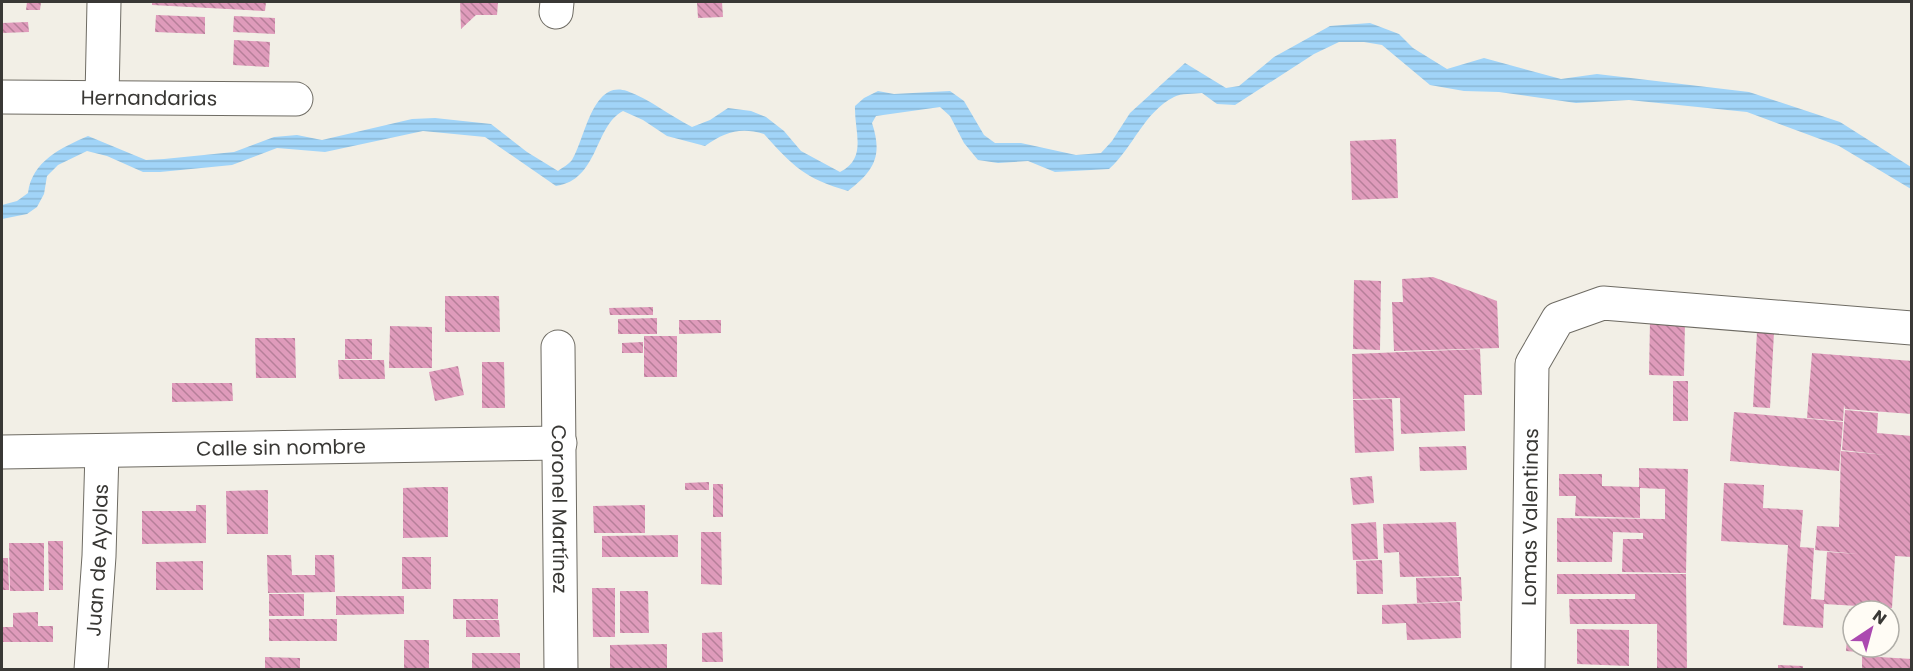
<svg xmlns="http://www.w3.org/2000/svg" width="1913" height="671" viewBox="0 0 1913 671" font-family="Poppins,sans-serif">
	<defs>
		<pattern id="water-rules" width="6" height="5" patternUnits="userSpaceOnUse" patternTransform="scale(1.5)"><rect width="6" height="5" fill="#a1d4f8"/><path d="M0 2.5h6" fill="none" stroke="#8bb7d5"/></pattern>
		<pattern id="building-back-hatch" width="6" height="6" patternUnits="userSpaceOnUse" patternTransform="scale(1.5)"><rect width="6" height="6" fill="#df9bbb"/><path d="M-1 5l2 2M0 0l6 6M5-1l2 2" fill="none" stroke="#b67f99"/></pattern>
	</defs>
	<rect width="100%" height="100%" fill="#f2efe6"/>
	<path fill="url(#water-rules)" d="M1370,23L1399,34L1413,48L1447,69L1484,58L1561,79L1597,74L1749,92L1840,122L1911,167V189L1839,146L1747,112L1629,100L1576,103L1499,92L1464,91L1430,85L1382,45L1364,42H1339L1314,54L1235,105L1217,104L1202,93C1194,94 1181,93 1174,97C1144,112 1133,148 1109,169L1055,172L1028,161L998,163L978,160L964,143L950,116L940,107L876,116L872,123C883,156 874,171 848,191C804,178 794,167 764,134C740,127 725,132 705,146L667,136L643,120L623,111C594,126 599,180 556,186L485,137L423,131L325,152L277,148L232,165L160,172H143L107,156L87,151L58,165L47,176L44,194L37,207L27,214L2,219V205L17,201L28,193C32,161 61,148 88,136L146,160L164,159L234,152L274,137L297,135L322,140L412,119L435,118L491,124L527,152L558,171C562,168 569,164 572,160C585,140 592,79 627,91C650,99 670,116 692,127L710,120L728,108L751,111L766,117L784,131L801,151L840,172C868,158 854,131 855,106L864,98L878,91L894,94L950,91L964,101L984,135L995,143H1021L1076,155L1101,153L1112,141L1130,113L1185,63L1226,88L1239,86L1274,57L1330,26Z"/>
	<path fill="url(#building-back-hatch)" d="M27,2H41L40,10H26Z
		M152,2H266L265,11L152,5Z
		M460,2H498L497,15H476L461,29Z
		M697,2H722L723,17L698,18Z
		M156,15L205,17V34L155,32Z
		M234,16L275,18V34L233,32Z
		M28,22L29,32L2,33V23Z
		M234,40L270,42L269,67L233,65Z
		M1396,139L1398,198L1352,200L1350,141Z
		M1433,277L1497,301L1499,348L1394,351L1392,302H1403L1402,279Z
		M1354,280L1381,281L1380,350L1353,349Z
		M445,296H499L500,332H445Z
		M653,307V315H610L609,308Z
		M657,318V334H618V319Z
		M679,320H721V333L679,334Z
		M1650,321H1685L1684,376L1649,375Z
		M390,326L432,327V368H389Z
		M1757,332H1774L1770,408L1753,407Z
		M644,336H677V377H644Z
		M255,338H295L296,378H256Z
		M345,339H372V359H345Z
		M643,342V353H622V343Z
		M1480,349L1482,395H1464L1465,431L1401,434L1400,398L1353,399L1352,354Z
		M1812,353L1912,361V414L1845,409L1844,405L1843,421L1807,418Z
		M338,360H384L385,379H339Z
		M482,362H504L505,408H482Z
		M458,366L464,395L435,401L429,372Z
		M1673,381H1688V421H1673Z
		M172,383H232L233,401L172,402Z
		M1392,399L1394,451L1355,453L1353,400Z
		M1845,410L1878,413L1877,433L1912,436V557L1895,556L1892,608L1824,604L1823,628L1783,625L1788,545L1721,541L1724,483L1764,485L1763,508L1803,510L1800,547L1814,548L1811,599L1824,600L1827,552L1858,554L1815,550L1817,526L1839,527L1841,451L1886,455L1842,450Z
		M1734,412L1843,422L1839,471L1730,461Z
		M1466,446L1467,470L1420,471L1419,447Z
		M1639,468L1688,469L1686,573L1622,572L1623,539H1643V533L1613,532L1612,562H1557V518L1665,519V489L1640,488V518L1575,516L1576,496H1559V474H1602V486L1639,487Z
		M1372,476L1374,503L1353,505L1350,478Z
		M709,482V490H685V483Z
		M713,484H723V517H713Z
		M427,487H448V537L403,538V488Z
		M268,490V534H227L226,491Z
		M196,505H206V543L142,544V511H196Z
		M645,505V533H594L593,506Z
		M1376,522L1378,559L1353,560L1351,524Z
		M1456,522L1459,576L1400,577L1399,552L1384,553L1383,524Z
		M701,532H721L722,585L701,584Z
		M678,535V557H602V536Z
		M48,541H63V590H49Z
		M9,543H44V591H10Z
		M267,555H291L292,575H315V555H334L335,592L268,593Z
		M402,557H431V589H402Z
		M2,558H8L9,590H2Z
		M1382,560L1383,594H1357L1356,561Z
		M203,561V590H156V562Z
		M1557,574H1686L1687,670H1657V624H1570L1569,599H1635V594H1557Z
		M1461,577L1462,601L1417,603L1416,578Z
		M592,588H615V637H593Z
		M620,591H648L649,633H620Z
		M269,594H304V616H269Z
		M336,596H404V614L336,615Z
		M453,599H498V619H453Z
		M1460,602L1461,638L1407,640L1406,623L1382,624V605Z
		M1849,609L1853,610V647H1869V653L1846,651Z
		M38,612V626H53V642H2V627H13V613Z
		M269,619H337V641H269Z
		M466,620H499L500,637H466Z
		M1577,629L1629,630V666L1577,664Z
		M722,632L723,662H702V633Z
		M404,640H429V670H404Z
		M667,644V670H610V645Z
		M472,653H520V670H472Z
		M1862,656L1912,659V670H1862Z
		M265,657L300,658V670H265Z
		M1778,665L1803,666V670H1778Z"/>
	<g fill="none" stroke-linecap="round" stroke-linejoin="round">
		<g stroke="#6e6b63" stroke-width="35">
			<g id="minor">
				<path d="M556,12L557,2"/>
				<path id="s1" d="M2,97L296,99"/>
				<path d="M102,97L104,2"/>
				<path id="s2" d="M558,347L561,670"/>
				<path id="s3" d="M2,452L560,443"/>
				<path id="s4" d="M91,670L99,556L102,452"/>
				<path id="s5" d="M1528,670L1532,364L1558,319L1603,303L1912,328"/>
			</g>
		</g>
		<use href="#minor" stroke="#fff" stroke-width="33"/>
	</g>
	<g text-anchor="middle" dominant-baseline="central" stroke-width="6" stroke-linejoin="round" paint-order="stroke">
		<g font-size="20" fill="#393835" stroke="#fffcf5">
			<text stroke="none"><textPath href="#s1" startOffset="147">Hernandarias</textPath></text>
			<text stroke="none"><textPath href="#s3" startOffset="279">Calle sin nombre</textPath></text>
			<text stroke="none"><textPath href="#s2" startOffset="162">Coronel Martínez</textPath></text>
			<text stroke="none"><textPath href="#s5" startOffset="153">Lomas Valentinas</textPath></text>
			<text stroke="none"><textPath href="#s4" startOffset="110">Juan de Ayolas</textPath></text>
		</g>
	</g>
	<rect width="1913" height="671" fill="none" stroke="#393835" stroke-width="6"/>
	<g transform="translate(1871 629) rotate(36)"><circle r="28" fill="#fffcf5" stroke="#b0aea8" stroke-width="1.5"/>
	<path d="M0-4.5L10 22L0 15L-10 22Z" fill="#ab49b0"/>
	<text y="-9" font-size="16" font-weight="bold" text-anchor="middle" fill="#393835">N</text>
	</g>
</svg>
